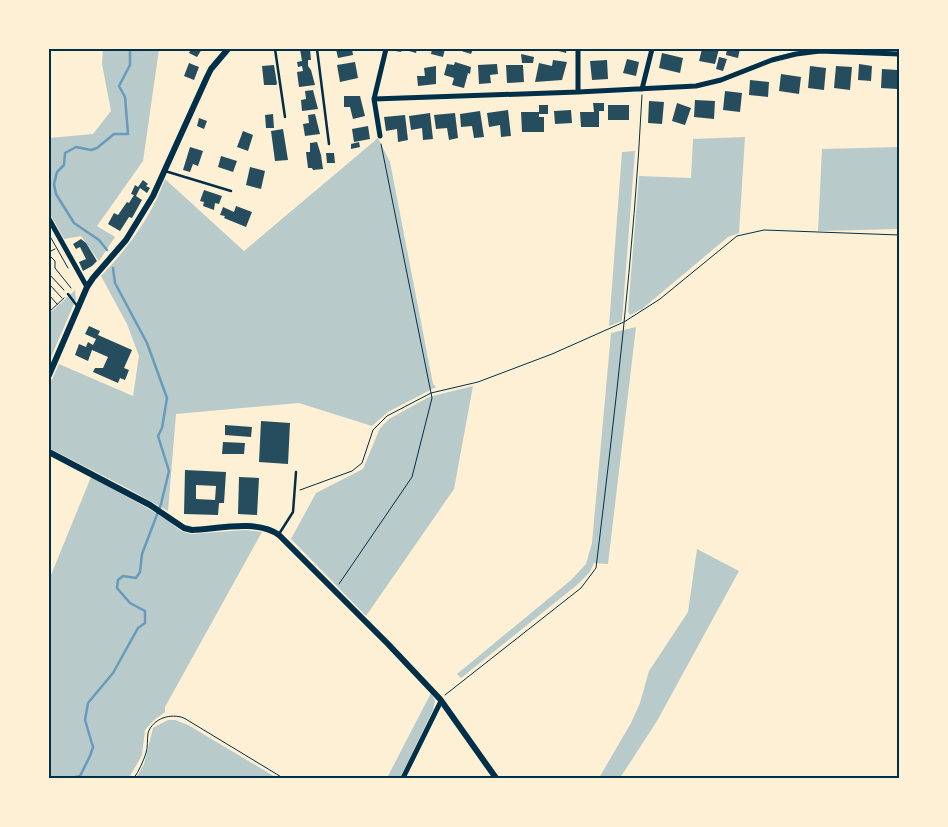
<svg xmlns="http://www.w3.org/2000/svg" width="948" height="827" viewBox="0 0 948 827" font-family="'IBM Plex Sans',sans-serif">
	<rect width="100%" height="100%" fill="#fdf0d5"/>
	<path fill="#b9caca" d="M103,49H159L143,161L97,226L115,237L99,261L81,236L64,239L49,212V138L93,134L111,111L102,64Z
		M745,137L739,233L728,237L642,309L630,315L628,311L639,176L691,178L693,139Z
		M378,138L390,162L433,384L436,387L388,412L372,426L299,403L176,414L168,511L127,488L49,448V386L59,364L133,396L139,356L127,324L101,276C128,248 152,216 165,179L244,251Z
		M899,147V229L818,231L822,149Z
		M635,151L622,321L609,326L622,152Z
		M75,290L76,299L49,362V314Z
		M636,327L608,564L594,563L590,572L577,585L461,678L457,674L571,580L586,564L592,543L611,333Z
		M473,386L454,489L366,616L291,539L316,493L363,469L380,428L389,419L429,397Z
		M91,477L149,509L167,520L181,531L191,534L245,530L262,532L165,707V712L154,720L145,730L142,755L129,778H49V580Z
		M697,549L739,571L657,721L620,778H599L631,723L640,703L649,671L688,612Z
		M431,693L435,701L433,710L400,778H387Z
		M168,720H175L188,725L277,778H136L144,764L153,728Z"/>
	<g fill="none" stroke-linecap="round" stroke-linejoin="round">
		<path stroke="#669bbc" stroke-width="2.5" d="M107,250L99,240L74,223L56,194L54,184L57,172L64,165L65,153L76,147L91,150L97,148L114,134H128L125,97L119,86L130,65V49
			M71,778L80,776L90,756L93,747L85,720L88,703L113,673L138,628L145,623V611L130,603L117,588L118,580L123,576L136,578L140,572L142,554L161,504L169,471L158,436L162,428L167,398L147,343L115,283L113,268"/>
	</g>
	<path fill="#264d5e" fill-rule="evenodd" d="M191,49H202L197,57L189,53Z
		M300,49H310L311,60H308V66L311,70L315,85L299,87L297,72L303,71L302,66L298,67L297,62L302,61Z
		M336,49H352L353,55L338,58Z
		M395,49H417L416,53L402,49L401,52L395,51Z
		M432,49H445L443,57L431,54Z
		M455,49H473L471,54Z
		M551,49H567L566,53Z
		M702,49H719L715,64L699,61Z
		M727,49H740L738,58L726,55Z
		M662,53L683,58L680,73L659,68Z
		M521,54L534,57L533,63H522Z
		M719,57L727,59L723,71L716,69Z
		M627,59L639,62L636,76L623,73Z
		M553,60L567,62L562,80L535,82L539,63L552,66Z
		M607,60L608,79L592,80L590,61Z
		M355,62L358,78L340,82L337,65Z
		M455,62L471,67L470,74L468,73L464,88L452,85L454,78L444,75L447,64L454,65Z
		M189,63L199,67L194,80L184,76Z
		M497,64L498,74L490,75L491,83L479,84L478,65Z
		M859,64L872,66L871,81L858,80Z
		M274,65L277,84L276,85H264L262,66Z
		M506,65H523L524,82L507,83Z
		M436,66V84L418,86L417,76H425L424,68Z
		M810,66L826,68L824,90L808,88Z
		M836,66L852,67L850,90L834,88Z
		M882,69L898,70L897,89L881,88Z
		M781,74L801,77L799,94L779,91Z
		M750,80L769,82L768,97L749,95Z
		M313,90L318,109L302,111L301,100L306,99L305,91Z
		M725,91L742,93L740,112L723,110Z
		M344,96H360L365,116L353,119L350,107H344Z
		M695,100L715,101L714,119L694,117Z
		M649,101L664,102L662,124L648,123Z
		M593,103H604V111H599V127H581L580,112H594Z
		M677,103L691,108L685,125L672,121Z
		M539,105H548V114H539V117H544V132H522L521,112H539Z
		M608,105H629V120H608Z
		M508,110L511,136L501,137L500,125L489,127L487,113Z
		M571,110L572,123L555,124L554,111Z
		M480,111L484,137L474,138L472,126L461,127L460,114Z
		M430,113L433,139L423,140L422,128L411,130L409,116Z
		M455,113L458,138L449,140L447,128L436,129L434,115Z
		M273,114L274,128H266L265,115Z
		M315,114L320,134L305,136L303,124L309,123L308,115Z
		M405,115L408,140L398,142L397,129L386,131L384,117Z
		M199,118L207,121L204,129L197,126Z
		M368,126L370,139L354,142L352,129Z
		M283,129L288,160L275,161L271,131Z
		M243,131L253,135L248,151L237,147Z
		M317,142L321,155L323,169L313,170L312,168H308L306,152H310V143Z
		M359,142L360,147L351,149V144Z
		M190,147L203,151L198,166L193,164L190,172L183,170Z
		M326,153H334L335,163H327Z
		M221,156L237,161L233,172L218,167Z
		M250,167L265,171L261,189L246,185Z
		M143,180L148,184L146,186L150,188L147,193L140,188L136,196L142,200L132,218L129,217L120,231L108,224L114,213L118,215L127,202L129,203L134,195L131,194L135,185L138,187Z
		M204,190L222,196L219,204L215,203L214,210L203,206L204,202L200,201Z
		M236,206L252,212L246,227L224,218L225,216L220,215L223,207L234,212Z
		M81,239L86,243L97,261L92,266L83,271L79,262L86,259L80,247L76,249L73,244Z
		M89,326L100,331L98,335L132,350L124,368L129,370L125,380L120,378L118,383L93,372L95,368H103L108,357L92,350L88,361L75,355L79,344L86,347L88,342L93,345L96,339L85,334Z
		M261,421L290,423L288,464L259,462Z
		M225,425L252,427L251,437L225,435Z
		M223,442L245,443L244,454H222Z
		M185,470L226,472L224,503H219L218,515L184,514ZM196,485L216,486L215,500L196,499Z
		M239,477L259,478L257,515L238,514Z"/>
	<g fill="none" stroke-linecap="round" stroke-linejoin="round">
		<path stroke="#003049" stroke-width="1" d="M51,238L68,268
			M49,252L55,249
			M49,255L55,261V268L71,288
			M49,274L64,290
			M49,284L62,298
			M49,295L57,304
			M49,312L64,298
			M300,490L352,471L362,463L373,430L387,416L431,393L478,382L552,354L624,322L660,299L737,236L764,230L899,235
			M339,584L412,477L432,398L381,144
			M445,695L581,588L596,568C615,411 634,253 642,95
			M134,778C139,771 143,762 146,753C148,747 147,740 148,733C153,718 171,713 184,718L283,778"/>
		<path stroke="#003049" stroke-width="2.5" d="M275,49L285,117
			M317,49L329,144
			M165,171L231,191
			M68,294L78,307
			M279,534L293,512L296,472"/>
		<path stroke="#003049" stroke-width="5" d="M386,49L374,99L578,92L696,86L721,80L772,60L796,54L820,51L899,54
			M642,89L652,49
			M578,92V49
			M374,99L380,136
			M49,219L87,287
			M403,778L441,701"/>
		<path stroke="#003049" stroke-width="6" d="M49,375L87,287L93,278L126,240L153,196L207,77L211,69L228,49
			M49,452L150,505L184,528L192,530C218,529 256,519 279,535L388,644L440,699L496,778"/>
	</g>
	<rect width="948" height="827" fill="none" stroke="#fdf0d5" stroke-width="100"/>
	<rect x="50" y="50" width="848" height="727" fill="none" stroke="#003049" stroke-width="2"/>
</svg>
